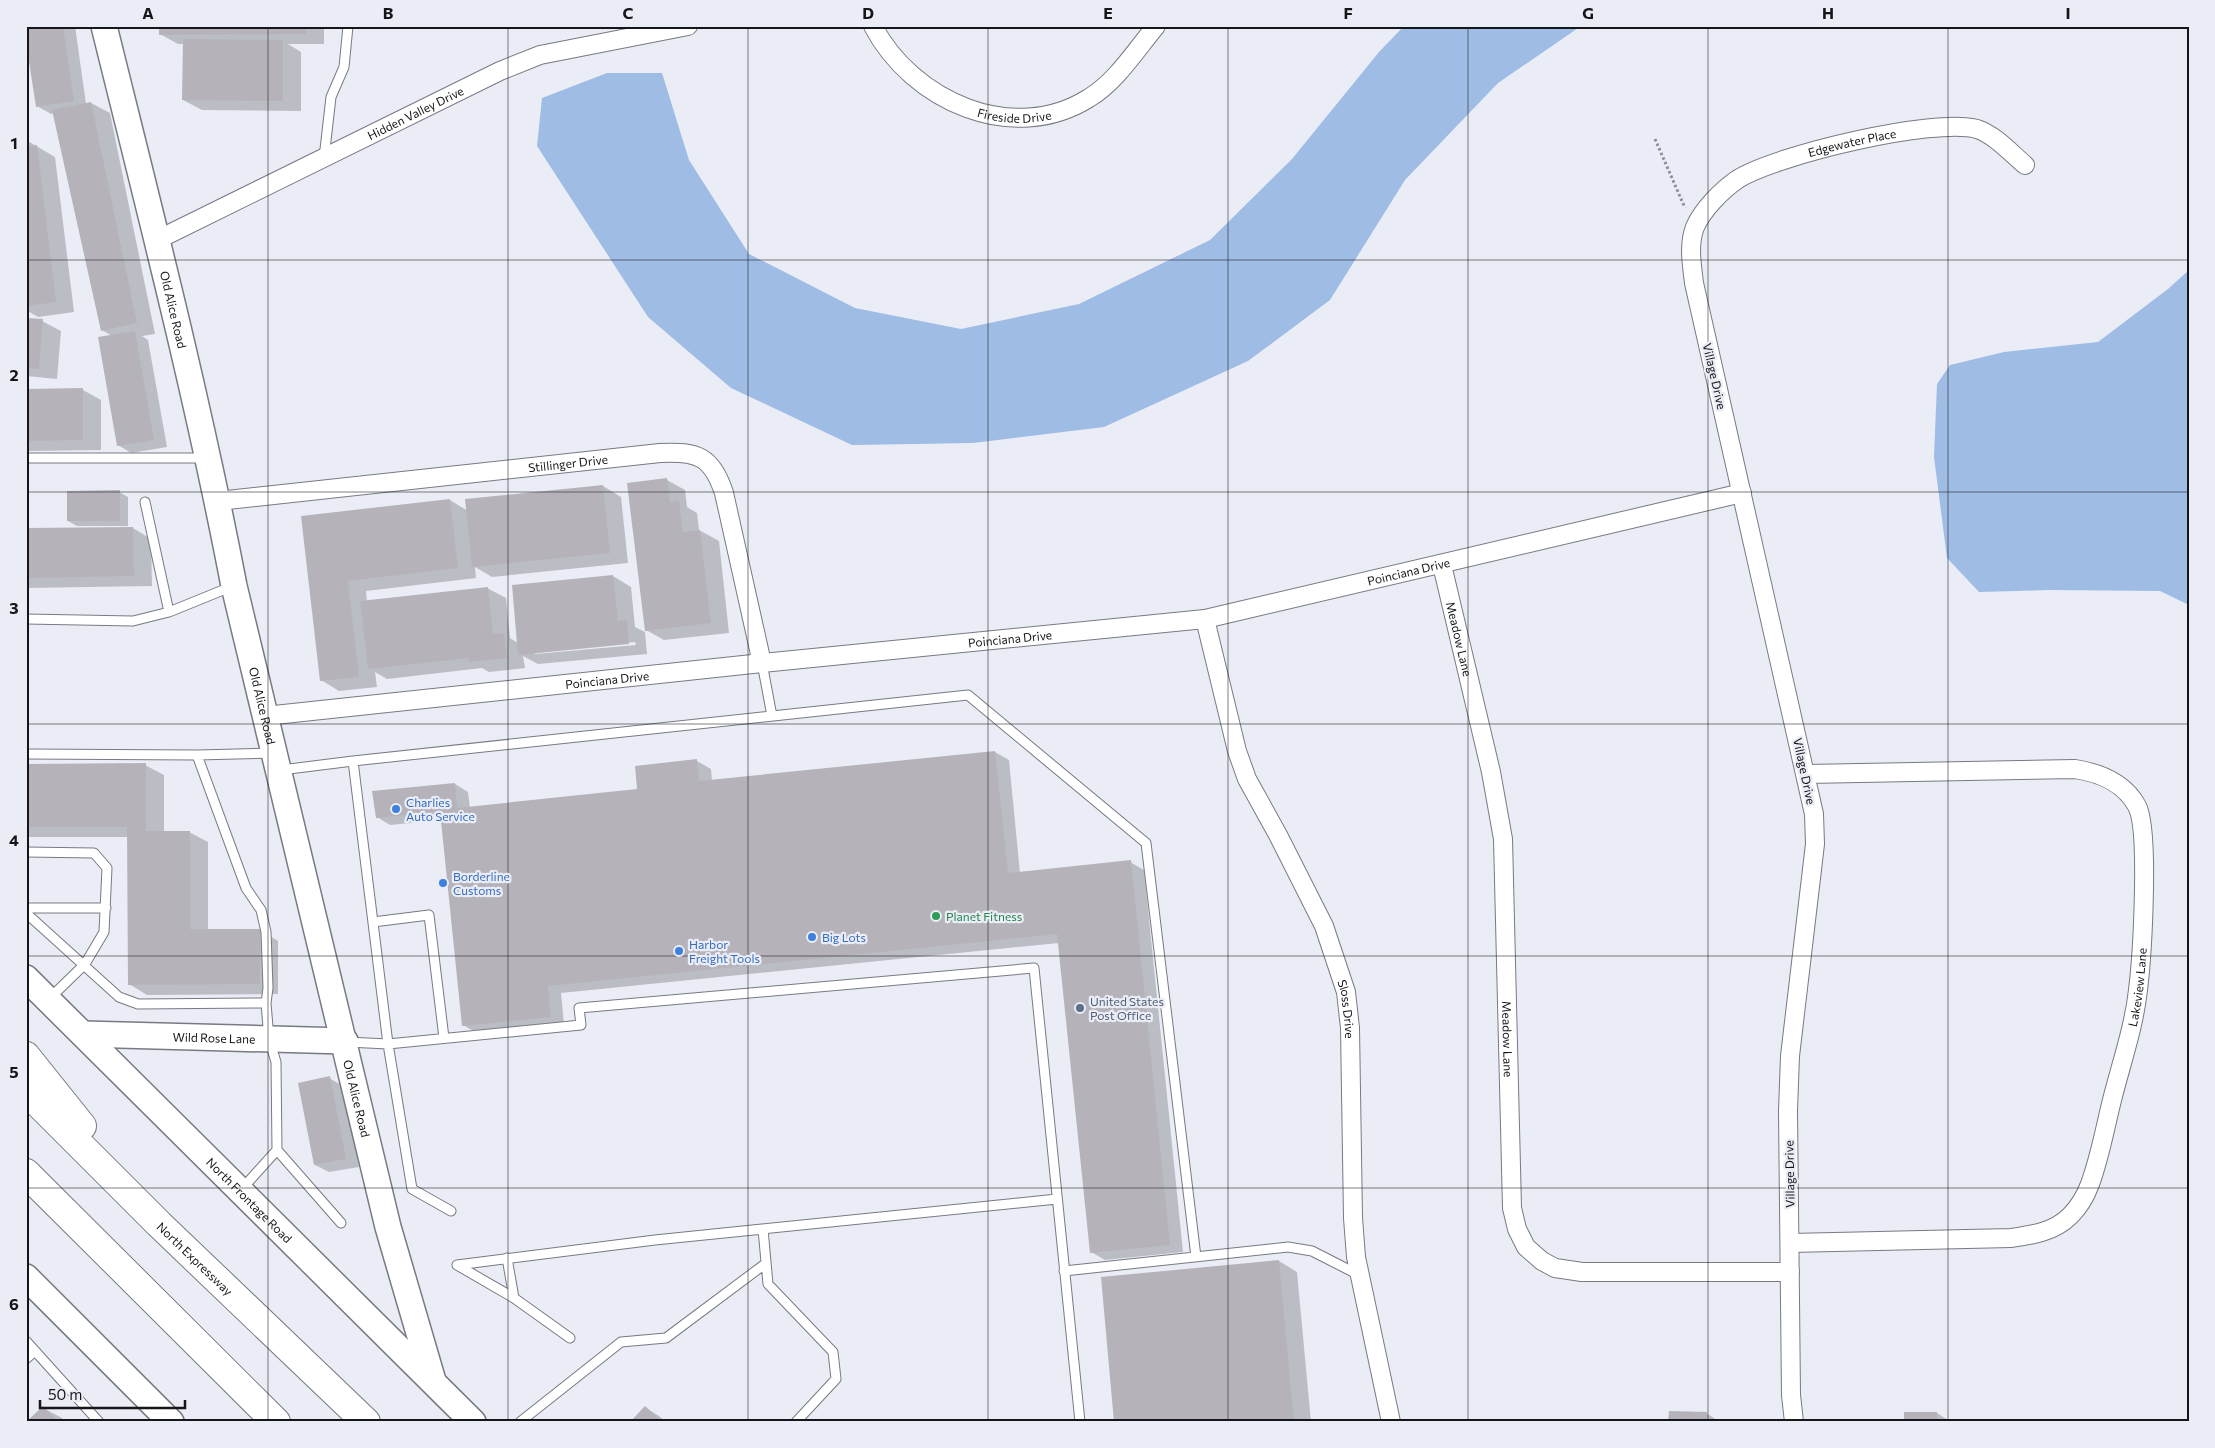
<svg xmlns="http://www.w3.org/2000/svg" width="2215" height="1448" viewBox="0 0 2215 1448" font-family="Commissioner,sans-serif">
	<rect width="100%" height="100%" fill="#eaedf6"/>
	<path fill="#9fbce5" d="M1404,26H1581L1498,83L1405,180L1330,300L1248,361L1104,427L973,443L852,445L731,388L648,317L537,146L542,98L607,73H662L689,160L749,254L855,308L961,329L1079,304L1210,240L1292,159L1379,52Z
		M2189,270V605L2160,591L2049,590L1979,592L1947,558L1934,457L1937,384L1950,365L2004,352L2098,342L2168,289Z"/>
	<path fill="#0003" fill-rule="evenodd" d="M26,26H75L86,104L91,103L110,113L155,334L142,336L148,340L167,447L131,453L118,445L112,336L102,330L54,113L51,114L37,106Z
		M160,26H324V44H288L301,52V111L202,110L183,100L184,44H178L160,34Z
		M26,140L55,157L74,312L38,317L26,310Z
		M26,319L42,321L61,331L57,379L26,376Z
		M26,390H83L101,400V450L26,451Z
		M667,480L685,490L687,507L697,513L699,530L719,541L729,633L664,640L646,630Z
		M603,486L621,497L628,563L492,577L475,567L476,578L366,591L367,602L487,588L506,598L510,638L518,643L613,576L631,587L635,627L645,632L647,654L538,664L523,656L525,668L489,672L482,668L387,679L375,672L377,687L339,691L321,680L302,518L450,500L468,511ZM635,642L636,645L535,654V652Z
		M119,492L128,497V526H77L68,521Z
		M133,528L151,539L152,586L26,588V530Z
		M995,752L1009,760L1020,873L1130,862L1144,870L1183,1252L1105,1260L1091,1252L1059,943L561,993L564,1024L477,1033L463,1025L442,820L390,825L377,817L455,784L468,792L470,808L639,791L697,761L711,769L712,781Z
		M26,765H145L164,775V832H189L208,842V930H260L278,941V994L147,995L129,984L128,837H26Z
		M329,1078L343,1086L359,1167L329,1172L315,1165Z
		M1279,1261L1297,1272L1311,1422H1115Z
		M43,1408L62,1418L65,1422H28Z
		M646,1408L659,1416L666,1422H632Z
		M1706,1413L1720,1422H1670Z
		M1937,1413L1951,1422H1906Z"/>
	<path fill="#b6b2ba" d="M26,26H63L74,101L36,107L26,42Z
		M159,26H306V34L159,35Z
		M183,39L283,40V101L182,100Z
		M91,102L137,323L101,331L52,110Z
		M37,145L56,302L26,306V147Z
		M26,318L43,319L39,369L26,368Z
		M135,331L154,440L117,446L98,337Z
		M83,388V440L26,441V389Z
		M667,478L670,502L679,501L683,532L700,530L711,623L645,631L627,483Z
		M603,485L610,553L472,567L465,499Z
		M120,490V521H67V491Z
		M450,499L458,568L348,581L359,677L320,681L301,516Z
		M133,527L134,576L26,578V528Z
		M613,575L618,621L627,620L629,644L518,655L512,585Z
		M488,587L493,634L504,633L507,658L469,662V658L368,669L360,601Z
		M995,751L1008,873L1131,860L1170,1245L1090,1253L1057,934L548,986L551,1017L462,1026L440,811L376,818L372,791L455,783L457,808L637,789L635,766L697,759L699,781Z
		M146,763V831H190V929H260V984L128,985L127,827H26V764Z
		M330,1076L346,1159L314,1165L298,1083Z
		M1279,1260L1294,1422H1114L1101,1277Z
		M43,1406L58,1422H26Z
		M645,1406L662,1422H630Z
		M1669,1411L1707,1412V1422H1668Z
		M1904,1412H1937V1422H1904Z"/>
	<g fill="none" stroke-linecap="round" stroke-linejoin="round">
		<g stroke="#777a82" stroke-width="11">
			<path id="lane" d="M324,158L331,97L344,67L348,26
				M26,458H205
				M145,502L169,612
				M26,619L133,621L169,612L233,586
				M762,663L772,716
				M26,754L197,755L246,888L261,910L266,932L268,988L266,1003L269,1039L276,1062L277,1150L241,1190
				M197,755L272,753
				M353,761L968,695L1146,843L1196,1257
				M281,770L353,761L388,1044L412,1189L451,1211
				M26,852L94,853L107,868L104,932L85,964L49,999
				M26,908H106
				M26,913L119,997L138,1004L266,1003
				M373,922L429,915L444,1038
				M347,1042L388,1044L581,1025L579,1008L1034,968L1080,1422
				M277,1150L341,1223
				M763,1229L768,1284L833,1352L836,1379L796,1422
				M507,1258L514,1298L570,1338
				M457,1265L655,1240L1057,1199
				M457,1265L514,1298
				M1064,1271L1288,1247L1312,1251L1359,1275
				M26,1341L99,1422
				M26,1359L35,1351
				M520,1422L621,1342L666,1338L765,1264"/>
		</g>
		<g stroke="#777a82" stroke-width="20">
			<g id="street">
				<path id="s1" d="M873,26C912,101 1013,146 1089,98C1116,82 1136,50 1156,26"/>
				<path id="s2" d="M157,240L500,71L540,55L688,26"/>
				<path id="s3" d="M218,501L660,453C697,451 712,456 724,493L762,663"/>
				<path id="s4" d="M1442,565L1491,772L1503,839L1512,1208L1517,1229L1526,1247L1542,1261L1555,1268L1582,1272H1790"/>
				<path id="s5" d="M1205,619L1237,751L1247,779L1278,835L1324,926L1346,992L1350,1028L1353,1218L1356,1257L1391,1422"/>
				<path id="s6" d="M265,716L762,663L1205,619L1742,493"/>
				<path id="s7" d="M1790,1243L2011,1238C2032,1235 2054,1232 2070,1216C2078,1208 2086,1195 2090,1184C2100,1157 2105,1128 2112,1100C2121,1064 2134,1027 2138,990C2142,957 2150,831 2137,806C2124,782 2100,773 2075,769L1806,774"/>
				<path id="s8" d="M1794,1422L1791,1395L1788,1111L1790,1056L1815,844L1814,814L1694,283C1692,265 1688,245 1695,227C1703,209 1722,190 1738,179C1776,155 1935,117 1977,129C1995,135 2011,153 2025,165"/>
			</g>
		</g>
		<g stroke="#777a82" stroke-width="28">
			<g id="secondary">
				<path id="s9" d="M104,26C150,212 198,398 234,586L388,1227L433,1381"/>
				<path id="s10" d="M26,978L473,1422"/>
				<path id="s11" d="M83,1034L345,1041"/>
				<path d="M26,1277L171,1422"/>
			</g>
		</g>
		<g stroke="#777a82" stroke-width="30">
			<g id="highway">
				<path d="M26,1056L82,1126"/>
				<path id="s12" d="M26,1091L159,1224L366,1422"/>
				<path d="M26,1173L276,1422"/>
			</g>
		</g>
		<path stroke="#8d8f96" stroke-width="3" stroke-dasharray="2.5 2.5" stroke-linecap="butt" d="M1655,139L1685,208"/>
		<use href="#lane" stroke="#fff" stroke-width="9"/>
		<use href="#street" stroke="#fff" stroke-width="18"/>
		<use href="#secondary" stroke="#fff" stroke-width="25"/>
		<use href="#highway" stroke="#fff" stroke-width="28"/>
	</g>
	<path fill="none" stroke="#151619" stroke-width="1" stroke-opacity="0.55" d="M268,26V1422M508,26V1422M748,26V1422M988,26V1422M1228,26V1422M1468,26V1422M1708,26V1422M1948,26V1422M26,260H2189M26,492H2189M26,724H2189M26,956H2189M26,1188H2189"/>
	<g fill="#3f7fe0" stroke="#eaedf6" stroke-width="2">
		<circle cx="396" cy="809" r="5"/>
		<circle cx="443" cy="883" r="5"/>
		<circle cx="812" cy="937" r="5"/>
		<circle cx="679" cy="951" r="5"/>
	</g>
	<circle fill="#2e9e5b" stroke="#eaedf6" stroke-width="2" cx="936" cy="916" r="5"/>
	<circle fill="#5c6f8a" stroke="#eaedf6" stroke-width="2" cx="1080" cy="1008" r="5"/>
	<g text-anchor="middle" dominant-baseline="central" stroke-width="4.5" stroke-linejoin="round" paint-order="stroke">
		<g font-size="12" fill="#151619" stroke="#eaedf6">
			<text stroke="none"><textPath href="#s1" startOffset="176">Fireside Drive</textPath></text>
			<text stroke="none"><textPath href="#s2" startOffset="288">Hidden Valley Drive</textPath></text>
			<text stroke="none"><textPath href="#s8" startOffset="1396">Edgewater Place</textPath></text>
			<text stroke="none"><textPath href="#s9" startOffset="292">Old Alice Road</textPath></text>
			<text transform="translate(1715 376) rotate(77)">Village Drive</text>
			<text stroke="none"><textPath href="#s3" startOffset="352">Stillinger Drive</textPath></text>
			<text stroke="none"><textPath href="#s6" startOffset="1154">Poinciana Drive</textPath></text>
			<text stroke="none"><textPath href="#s6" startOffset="749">Poinciana Drive</textPath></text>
			<text stroke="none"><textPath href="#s4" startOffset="76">Meadow Lane</textPath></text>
			<text stroke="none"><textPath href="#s6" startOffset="344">Poinciana Drive</textPath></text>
			<text stroke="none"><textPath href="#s9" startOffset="698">Old Alice Road</textPath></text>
			<text transform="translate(1805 771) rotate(78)">Village Drive</text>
			<text stroke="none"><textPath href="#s7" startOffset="526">Lakeview Lane</textPath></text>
			<text stroke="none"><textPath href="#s5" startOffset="418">Sloss Drive</textPath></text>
			<text stroke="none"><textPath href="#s11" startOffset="131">Wild Rose Lane</textPath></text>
			<text stroke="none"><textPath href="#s4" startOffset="481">Meadow Lane</textPath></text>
			<text stroke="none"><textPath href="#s9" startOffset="1102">Old Alice Road</textPath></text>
			<text transform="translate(1789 1174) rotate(-91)">Village Drive</text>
			<text stroke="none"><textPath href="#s10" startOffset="315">North Frontage Road</textPath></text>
			<text stroke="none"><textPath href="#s12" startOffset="238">North Expressway</textPath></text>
		</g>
		<g font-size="12" fill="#366cbe" stroke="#eaedf6" text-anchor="start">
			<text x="406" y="802">Charlies<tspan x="406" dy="14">Auto Service</tspan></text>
			<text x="453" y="876">Borderline<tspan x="453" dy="14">Customs</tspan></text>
			<text x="822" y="937">Big Lots</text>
			<text x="689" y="944">Harbor<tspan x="689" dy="14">Freight Tools</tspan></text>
		</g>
		<g font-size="12" fill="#27864d" stroke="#eaedf6" text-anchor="start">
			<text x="946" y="916">Planet Fitness</text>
		</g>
		<g font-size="12" fill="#4e5e75" stroke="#eaedf6" text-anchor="start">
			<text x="1090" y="1001">United States<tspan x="1090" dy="14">Post Office</tspan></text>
		</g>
	</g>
	<rect width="2215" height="1448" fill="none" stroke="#eaedf6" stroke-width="55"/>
	<path d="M40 1400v8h145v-8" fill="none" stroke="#151619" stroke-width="2.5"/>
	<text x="48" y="1400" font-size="15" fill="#151619" stroke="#eaedf6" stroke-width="4" paint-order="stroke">50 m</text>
	<rect x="28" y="28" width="2160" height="1392" fill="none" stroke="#151619" stroke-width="2"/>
	<g font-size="16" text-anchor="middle" font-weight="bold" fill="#151619">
		<text x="148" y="19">A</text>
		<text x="388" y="19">B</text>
		<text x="628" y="19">C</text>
		<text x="868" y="19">D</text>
		<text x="1108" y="19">E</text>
		<text x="1348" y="19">F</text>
		<text x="1588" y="19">G</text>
		<text x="1828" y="19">H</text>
		<text x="2068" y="19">I</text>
		<text x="14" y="149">1</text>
		<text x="14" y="381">2</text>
		<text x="14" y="614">3</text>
		<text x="14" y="846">4</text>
		<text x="14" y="1078">5</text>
		<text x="14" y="1310">6</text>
	</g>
</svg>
